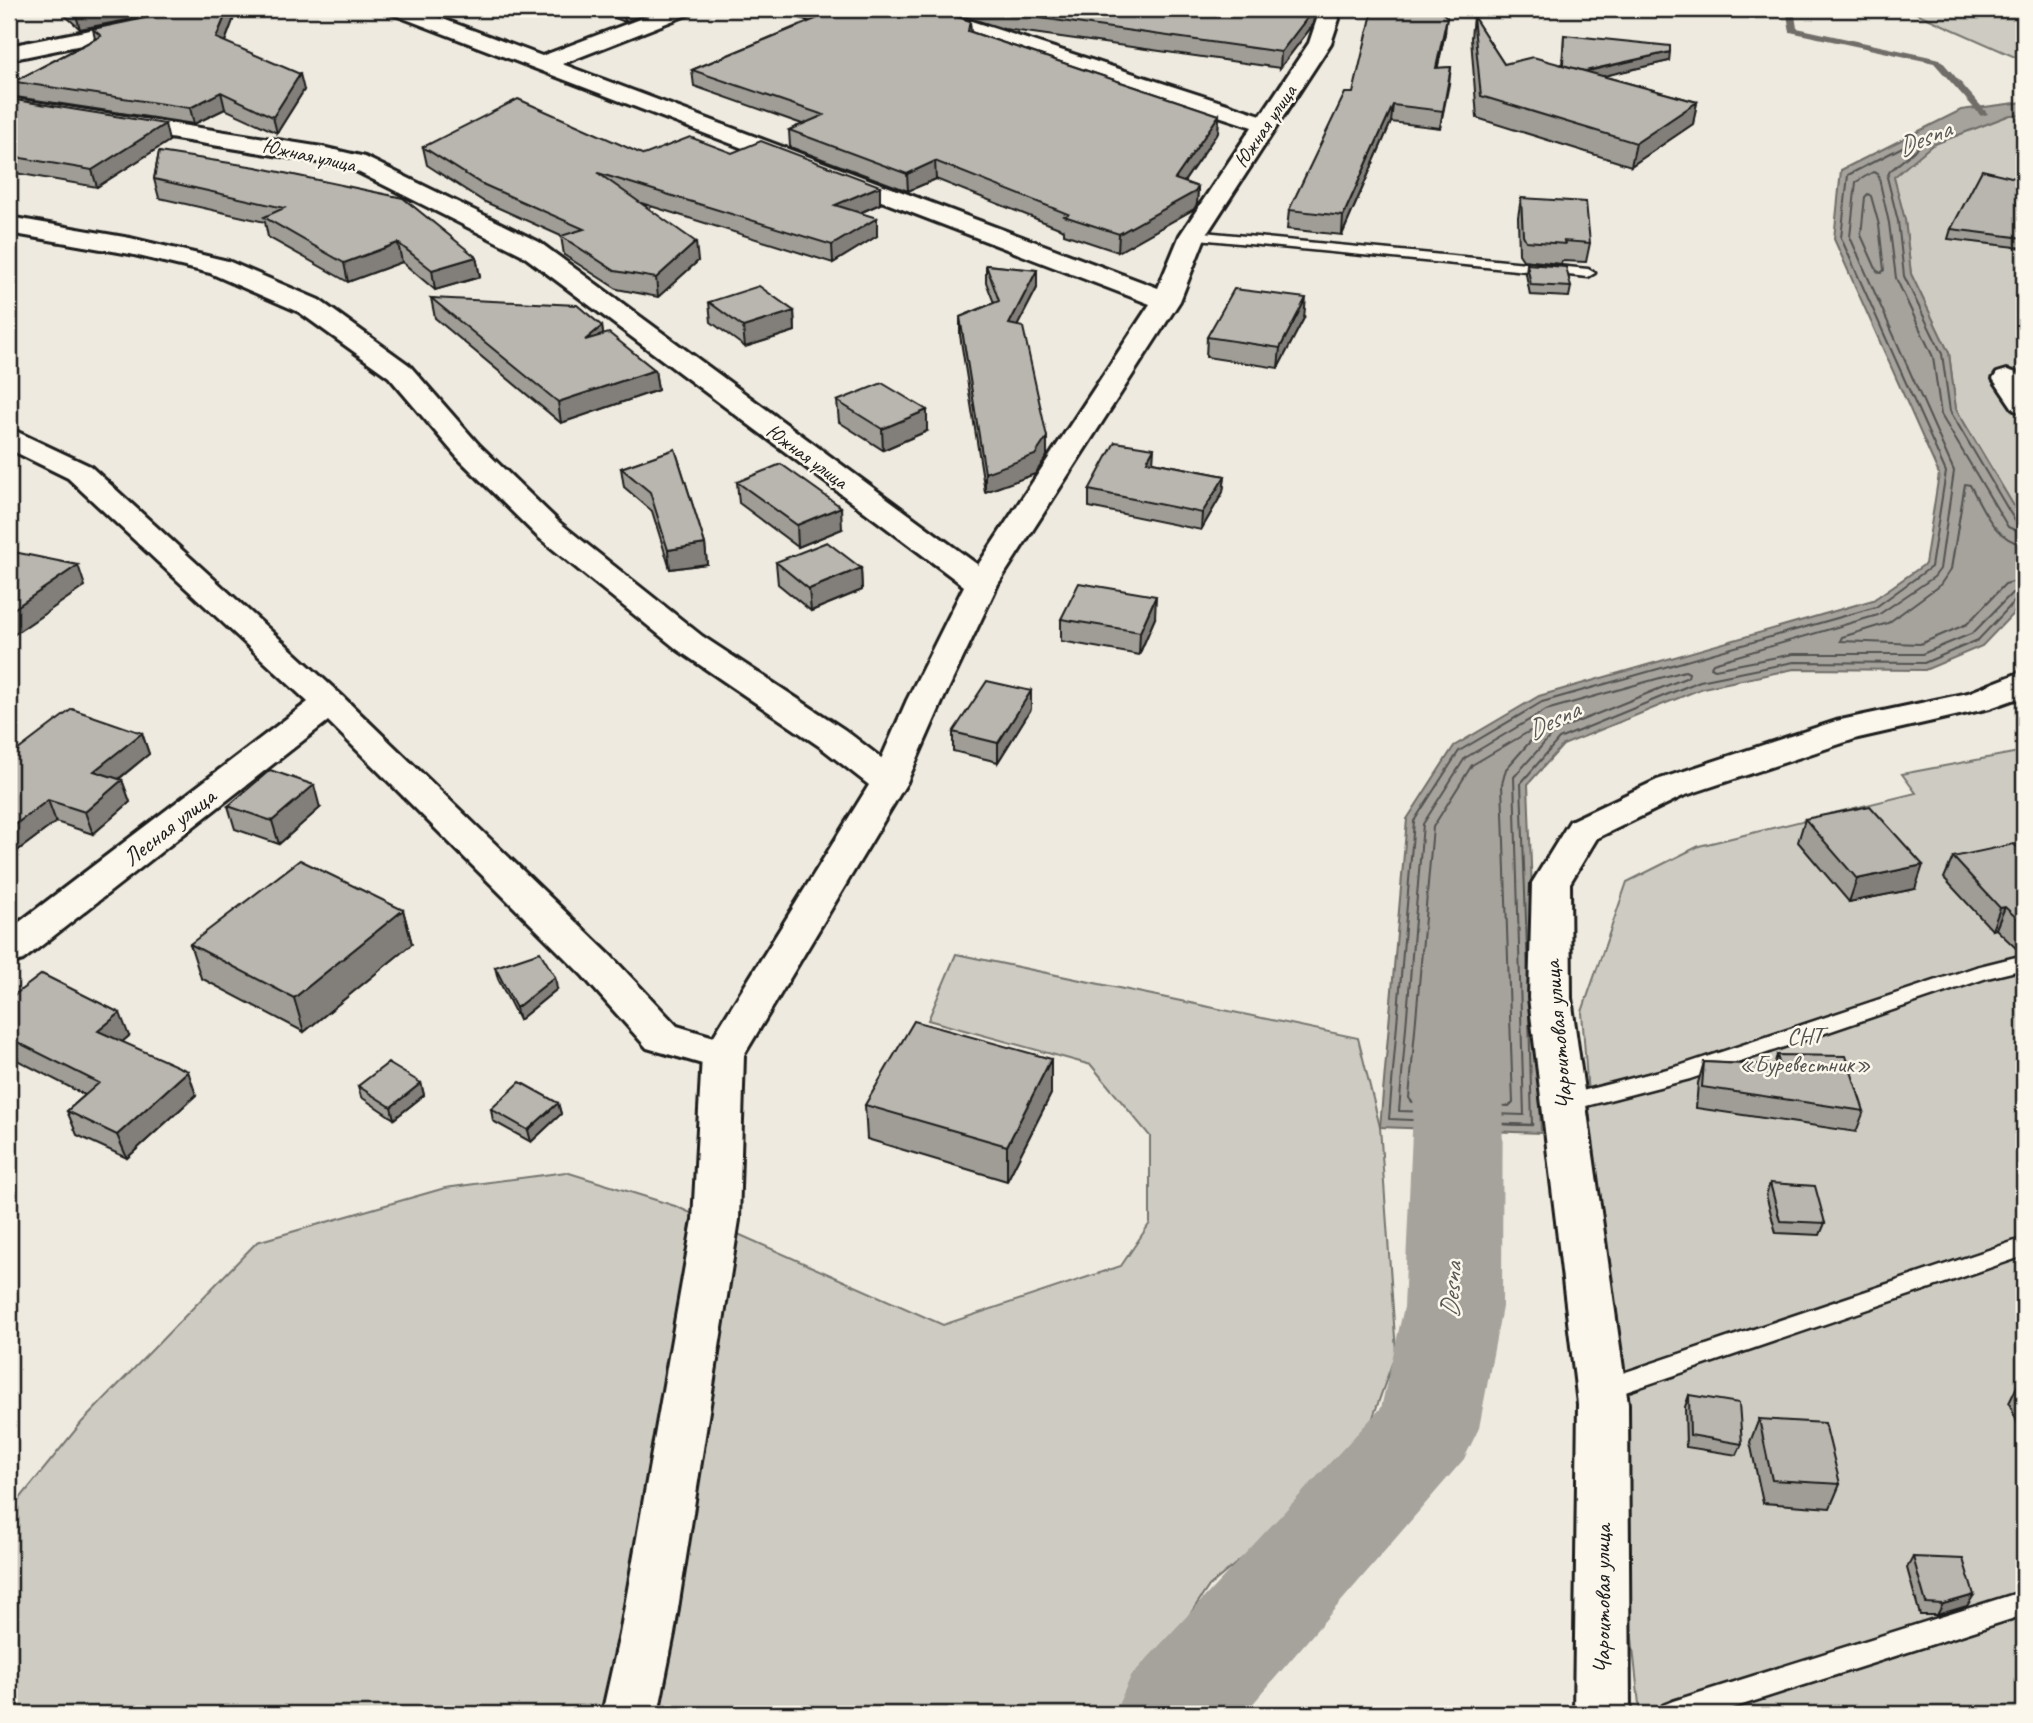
<svg xmlns="http://www.w3.org/2000/svg" width="2033" height="1723" viewBox="0 0 2033 1723" font-family="Caveat,sans-serif">
	<rect width="100%" height="100%" fill="#eeeadf"/>
	<filter id="ink" filterUnits="userSpaceOnUse"><feTurbulence type="fractalNoise" baseFrequency=".0143" numOctaves="2"/><feDisplacementMap in="SourceGraphic" scale="14" xChannelSelector="R" yChannelSelector="G"/><feConvolveMatrix kernelMatrix="1 2 1 2 8 2 1 2 1" color-interpolation-filters="sRGB"/></filter>
	<g filter="url(#ink)">
		<path fill="#ceccc2" stroke="#75746f" stroke-width="2" d="M1907,9H2024V61Z
			M2010,115H2024V523L1956,409L1949,353L1911,274L1905,220L1893,177L1932,145Z
			M2024,751V1714H1640L1617,1495L1582,1012L1627,882L1699,846L1916,793L1902,774Z
			M956,954L1358,1038L1380,1127L1396,1352L1357,1463L1209,1586L1123,1714H9V1512L82,1422L257,1242L445,1188L566,1172L675,1206L943,1325L1121,1266L1150,1223V1136L1091,1065L928,1020Z"/>
		<path fill="#a6a39d" stroke="#6f6d69" stroke-width="2" d="M2024,102V115H2010L1932,145L1894,177L1905,220L1911,274L1949,353L1956,409L2024,523V602L1982,646L1925,670L1794,669L1703,688L1563,745L1528,784L1541,1133L1380,1127L1407,819L1454,746L1539,696L1873,600L1925,564L1939,474L1834,239L1841,170L1961,110Z"/>
		<g fill="none" stroke-linecap="round" stroke-linejoin="round">
			<path stroke="#535250" stroke-width="2" d="M1868,194L1871,196L1879,225L1884,270L1881,273L1877,271L1861,235L1865,197Z
				M2024,534L2008,527L1941,415L1933,357L1896,278L1889,223L1878,174L1873,172L1856,182L1850,237L1954,471L1940,569L1934,577L1878,615L1713,663L1711,667L1715,669L1793,654H1922L1973,633L2012,593L2024,589
				M2024,545C1994,539 1983,509 1970,485L1965,484L1951,569L1940,585L1888,623L1842,637L1840,641L1920,644L1967,624L2005,584L2024,579
				M1685,671L1689,673L1688,677L1555,731L1514,777L1524,1115L1399,1111L1423,824L1465,758L1546,710Z
				M1530,731L1535,732V736L1506,769L1502,784L1513,1103L1509,1106L1412,1102L1409,1098L1433,827L1472,765Z
				M1528,975L1521,783L1559,739L1700,681L1794,662L1924,663L1978,640L2016,600L2024,598
				M1529,1015L1532,1125
				M1522,1125L1389,1119L1414,821L1459,751L1542,702L1876,607L1931,567L1946,472L1841,238L1848,175L1916,140L1920,142V146L1890,171L1887,177L1898,221L1904,276L1942,354L1950,411L2015,521L2024,525"/>
			<path stroke="#535250" stroke-width="2.5" d="M1480,1123L1532,1125V1123"/>
			<path fill="#6f6d69" fill-rule="evenodd" d="M1786,9H1794L1797,28L1940,59L1988,114L1981,116L1934,63L1790,32Z"/>
			<path fill="#a6a39d" fill-rule="evenodd" d="M1460,993L1490,1001L1503,1023L1502,1307L1479,1428L1464,1459L1244,1714H1114L1131,1676L1381,1408L1404,1307L1417,1023L1430,1001Z"/>
			<g stroke="#1c1c1c" stroke-width="5">
				<path id="lane" d="M1193,231L1588,269L1595,273L1588,277L1188,238L1187,235Z
					M2024,955V969L1987,978L1690,1079L1563,1112L1555,1110L1552,1104L1555,1098L1679,1066L1976,967Z
					M2024,1238V1256L1602,1400L1593,1397L1590,1390L1593,1383Z
					M2024,1591V1615L1714,1714H1659L1663,1705L1673,1701Z"/>
			</g>
			<g stroke="#1c1c1c" stroke-width="6">
				<path id="street" d="M197,9H238L234,13L227,15L9,60V46Z
					M386,9H416L542,56L666,9H695L692,13L562,64L1158,288L1180,235L1252,127L906,13L902,9H934L1261,115L1309,43L1317,19L1314,9H1334L1339,19L1331,43L1206,235L1180,301L998,584L943,700L907,782L902,790L889,794L876,790L871,782L907,700L964,586L521,254L348,167L9,112V98L322,147L365,157L539,242L978,565L1150,304L390,13Z
					M2007,370L2017,373L2024,383V413L2014,410L1993,379L1997,373Z
					M9,428L90,466L341,695L611,956L677,1026L738,1044L744,1055L738,1066L723,1070L647,1048L583,976L328,721L23,960L9,964V930L308,702L68,478L9,449Z
					M2024,671V696L1990,708L1858,738L1683,796L1597,838L1570,883L1571,998L1628,1404L1630,1714H1574L1578,1404L1529,998L1532,883L1570,821L1657,780L1836,721L1968,693Z"/>
			</g>
			<g stroke="#1c1c1c" stroke-width="6">
				<path id="secondary" d="M9,217L130,238L228,261L319,300L409,365L479,445L560,523L702,636L845,730L902,774L907,782L744,1055L739,1220L674,1634L658,1714H602L620,1634L693,1220L702,1055L869,785L819,746L678,650L538,537L457,457L389,377L299,312L210,273L130,254L9,233Z"/>
			</g>
			<use href="#lane" fill="#fbf7ec" fill-rule="evenodd"/>
			<use href="#street" fill="#fbf7ec" fill-rule="evenodd"/>
			<use href="#secondary" fill="#fbf7ec" fill-rule="evenodd"/>
		</g>
		<path fill="#9f9d96" stroke="#1c1c1c" stroke-width="2" d="M58,9H185L80,29Z
			M188,9H234L235,15L225,42L304,90L277,133L225,109L194,124L9,96V76L19,79L95,39L93,29Z
			M592,9H659L625,22Z
			M771,9H933L970,21L971,32L1219,115L1218,132L1184,182L1198,187L1197,204L1194,209L1118,252L1064,234V230L936,179L908,191L790,147L789,130L802,124L694,86L692,70L809,21Z
			M941,9H1315L1314,19L1312,26L1280,68L1004,29Z
			M1473,16L1504,64L1562,65L1564,35L1669,61L1602,76L1697,102L1693,124L1631,166L1477,118L1471,38Z
			M1445,33L1437,68L1451,67L1440,128L1391,122L1342,235L1287,229L1289,210L1353,93Z
			M9,99L169,141L97,187L9,172Z
			M423,147L644,155L732,153L880,204L860,213L877,236L833,263L641,203L698,261L658,297L617,289L564,255L561,236L483,201L427,165Z
			M159,152L476,257L480,277L435,290L402,262L348,282L268,237L265,222L159,198L154,179Z
			M2024,180V248L1948,239L1951,229Z
			M1521,198L1590,243L1586,262L1562,261L1561,264L1523,260L1519,254L1518,217Z
			M1527,264L1571,287L1569,297L1530,295L1526,274Z
			M986,265L1037,270V288L1017,326L1047,456L1035,474L985,492L960,335V317L994,303L986,282Z
			M431,298L602,326L603,335L655,370L658,390L561,423L435,318Z
			M709,302L794,311L795,331L745,347L711,322Z
			M1304,318L1278,368L1206,357L1207,337Z
			M837,401L927,431L883,450L839,422Z
			M675,449L705,544L707,564L670,569L652,511L624,487L621,468Z
			M1153,462L1225,476L1223,492L1201,530L1089,507V490Z
			M737,482L842,529L798,547L739,503Z
			M776,562L861,568L862,590L811,611L778,584Z
			M1155,618L1139,655L1061,641V619Z
			M1031,691V709L998,762L953,751V732Z
			M142,733L149,754L119,779L122,780L130,802L93,834L56,822L9,857V757Z
			M228,806L320,808L279,844L235,829Z
			M1805,819L1915,889L1849,902L1798,842Z
			M2024,854V953H2021L1996,929L1992,930L1944,878L1953,857Z
			M403,910L412,944L304,1032L201,978L190,944Z
			M495,967L557,989L519,1020L498,979Z
			M9,999L129,1036L122,1042L196,1095L127,1158L77,1135L67,1111L85,1095L9,1056Z
			M1777,1055L1864,1111L1856,1132L1696,1108L1698,1083L1704,1062L1774,1065Z
			M1051,1059V1094L1007,1181L867,1139L865,1105Z
			M421,1083L424,1095L394,1119L361,1097L358,1086Z
			M558,1103L561,1114L531,1142L493,1121L491,1109Z
			M1770,1183L1825,1223L1820,1235L1776,1233L1766,1195Z
			M2020,1380H2024V1438L2009,1403Z
			M1689,1395L1742,1444L1737,1455L1686,1447L1685,1407Z
			M1759,1419L1840,1484L1830,1508L1763,1503L1750,1442Z
			M1913,1557L1967,1606L1937,1615H1920L1907,1568Z"/>
		<path fill="#827f7a" stroke="#1c1c1c" stroke-width="2" d="M108,9H185L80,29L76,15Z
			M228,9H234L235,15L220,54L216,38Z
			M623,9H659L625,22Z
			M1314,9H1315L1314,19L1312,26L1280,68L1281,52Z
			M1447,17L1445,33L1434,85L1436,68Z
			M1670,52L1669,61L1561,86L1562,77Z
			M1451,67L1449,84L1440,128L1443,111Z
			M300,74L304,90L277,133L273,117Z
			M221,92L225,109L194,124L190,108Z
			M1697,102L1693,124L1631,166L1636,143Z
			M1393,105L1391,122L1342,235L1343,216Z
			M1219,115L1218,132L1174,196L1175,179Z
			M165,124L169,141L97,187L92,170Z
			M935,161L936,179L908,191L907,174Z
			M880,186V204L836,223L835,205Z
			M1198,187L1197,204L1194,209L1118,252L1119,234Z
			M877,218V236L833,263L832,245Z
			M696,242L698,261L658,297L656,278Z
			M398,243L402,262L348,282L344,263Z
			M476,257L480,277L435,290L432,270Z
			M1037,270V288L1009,342V324Z
			M1306,298L1304,318L1278,368L1280,348Z
			M794,311L795,331L745,347L743,327Z
			M602,326L605,346L585,340Z
			M655,370L658,390L561,423L558,402Z
			M927,410V431L883,450L882,429Z
			M1047,437V456L1035,474L985,492V473Z
			M1154,448L1153,464L1147,461Z
			M1225,476L1223,492L1201,530L1202,513Z
			M841,507L842,529L798,547L797,525Z
			M9,511L12,522L9,524Z
			M705,544L707,564L670,569L668,550Z
			M78,565L85,586L9,638V612Z
			M861,568L862,590L811,611L809,589Z
			M1156,596L1155,618L1139,655L1140,632Z
			M1031,691V709L998,762V743Z
			M142,733L149,754L101,793L94,771Z
			M122,780L130,802L93,834L85,812Z
			M314,785L320,808L279,844L272,821Z
			M48,800L56,822L9,857V829Z
			M1923,865L1915,889L1849,902L1857,879Z
			M2005,907L1996,929L1992,930L2000,908Z
			M403,910L412,944L304,1032L294,998Z
			M555,977L557,989L519,1020L516,1008Z
			M120,1013L129,1036L107,1055L98,1031Z
			M1051,1059V1094L1007,1181V1146Z
			M188,1071L196,1095L127,1158L117,1135Z
			M421,1083L424,1095L394,1119L391,1107Z
			M558,1103L561,1114L531,1142L528,1130Z
			M1974,1595L1967,1606L1937,1615L1943,1604Z"/>
		<path fill="#b9b6af" stroke="#1c1c1c" stroke-width="2" d="M69,9H108L76,15Z
			M188,9H228L216,38L300,74L273,117L221,92L190,108L9,81V76L19,79L101,36L93,29Z
			M818,9H933L970,21L968,31L1219,115L1175,179L1198,187L1195,192L1119,234L1064,216L1068,214L935,161L907,174L789,130L824,115L692,70L830,13Z
			M991,9H1314L1281,52L1004,13Z
			M1373,9H1438L1447,17L1436,68L1451,67L1443,111L1393,105L1343,216L1289,210L1345,93H1353Z
			M1473,16L1504,64L1533,57L1697,102L1636,143L1481,96Z
			M1564,35L1670,46V52L1585,71L1563,65Z
			M9,99L165,124L92,170L9,156Z
			M518,99L644,155L690,137L732,153L761,141L880,186L835,205L877,218L832,245L598,173L696,242L656,278L615,271L561,236L584,229L480,183L423,147Z
			M159,152L256,167L403,198L476,257L432,270L398,243L344,263L264,217L284,208L154,179Z
			M1982,170L2024,180V238L1951,229Z
			M1521,198L1586,202L1590,243L1564,241L1565,244L1526,241L1523,235Z
			M1527,264L1566,267L1571,287L1531,285Z
			M986,265L1037,270L1009,324L1023,327L1047,437L1035,455L985,473L960,317L999,301Z
			M759,286L794,311L743,327L709,302Z
			M1234,289L1306,298L1280,348L1207,337Z
			M431,298L577,305L602,326L585,340L609,333L655,370L558,402Z
			M882,383L927,410L882,429L837,401Z
			M1115,442L1154,448L1147,461L1225,476L1202,513L1089,490Z
			M675,449L705,544L668,550L650,492L621,468Z
			M781,464L841,507L797,525L737,482Z
			M827,542L861,568L809,589L776,562Z
			M9,551L78,565L9,612Z
			M1079,583L1156,596L1140,632L1061,619Z
			M987,681L1031,691L998,743L953,732Z
			M72,709L142,733L94,771L122,780L85,812L48,800L9,829V757Z
			M270,770L314,785L272,821L228,806Z
			M1870,806L1923,865L1857,879L1805,819Z
			M2014,844L2024,854V925L2005,907L2000,908L1953,857Z
			M300,860L403,910L294,998L190,944Z
			M540,952L555,977L516,1008L495,967Z
			M42,974L120,1013L98,1031L188,1071L117,1135L67,1111L99,1083L9,1038V999Z
			M914,1021L1051,1059L1007,1146L865,1105Z
			M1777,1055L1846,1056L1864,1111L1702,1087L1704,1062L1780,1066Z
			M388,1063L421,1083L391,1107L358,1086Z
			M520,1082L558,1103L528,1130L491,1109Z
			M1770,1183L1815,1186L1825,1223L1780,1221Z
			M2020,1380H2024V1388Z
			M1689,1395L1739,1403L1742,1444L1690,1435Z
			M1759,1419L1825,1423L1840,1484L1772,1480Z
			M1913,1557L1963,1559L1974,1595L1943,1604L1926,1603Z"/>
	</g>
	<g text-anchor="middle" dominant-baseline="central" stroke-width="5" stroke-linejoin="round" paint-order="stroke">
		<g font-size="21" fill="#1c1c1c" stroke="#fbf7ec">
			<text transform="translate(1265 126) rotate(-56)">Южная улица</text>
			<text transform="translate(309 155) rotate(12)">Южная улица</text>
			<text transform="translate(807 456) rotate(36)">Южная улица</text>
		</g>
		<g font-size="24" fill="#1c1c1c" stroke="#fbf7ec">
			<text transform="translate(169 827) rotate(-38)">Лесная улица</text>
			<text transform="translate(1558 1035) rotate(-95)">Чароитовая улица</text>
			<text transform="translate(1602 1599) rotate(-90)">Чароитовая улица</text>
		</g>
		<g font-size="24" fill="#51514e" stroke="#fbf7ec">
			<text x="1805" y="1036">СНТ<tspan x="1805" dy="28">«Буревестник»</tspan></text>
		</g>
		<g font-size="26" font-style="italic" fill="#5a5956" stroke="#fbf7ec">
			<text transform="translate(1924 138) rotate(-22)">Desna</text>
			<text transform="translate(1553 720) rotate(-26)">Desna</text>
			<text transform="translate(1451 1290) rotate(-86)">Desna</text>
		</g>
	</g>
	<rect width="2033" height="1723" fill="none" stroke="#fbf7ec" stroke-width="35"/>
	<rect x="18" y="18" width="1998" height="1688" fill="none" stroke="#1c1c1c" stroke-width="2.5" filter="url(#ink)"/>
</svg>
